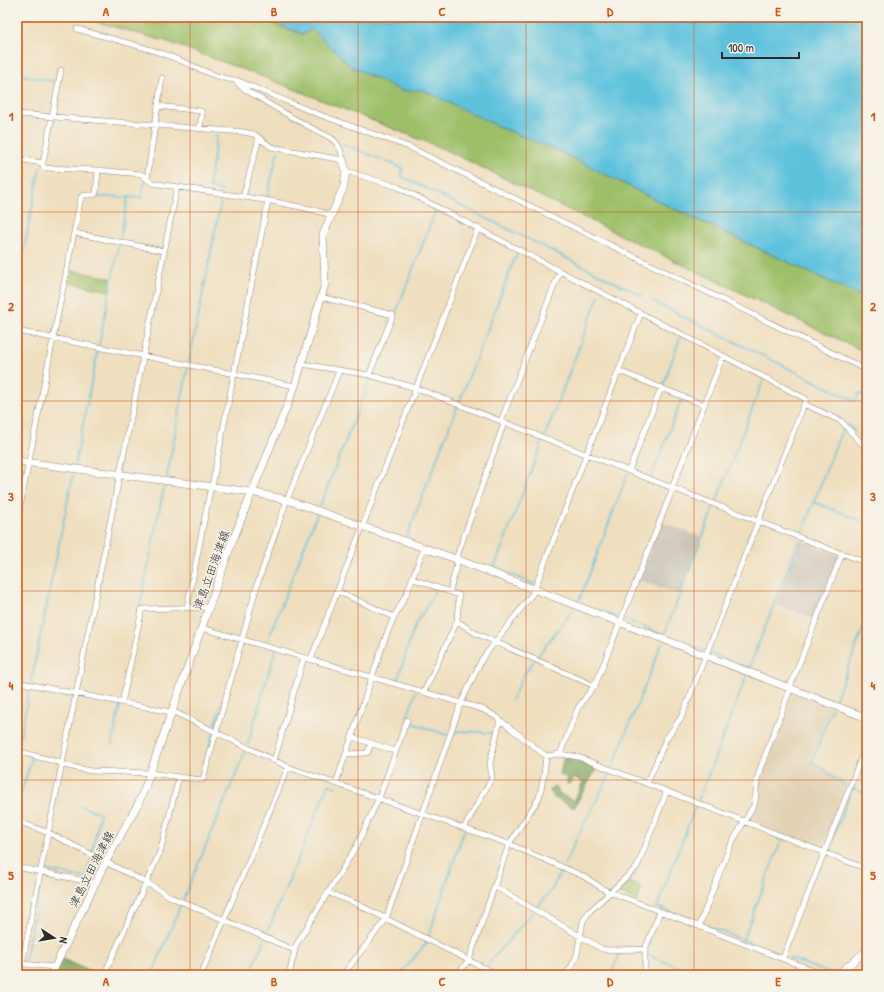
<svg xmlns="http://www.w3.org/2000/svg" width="884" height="992" viewBox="0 0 884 992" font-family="'Patrick Hand','Klee One',sans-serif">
	<rect width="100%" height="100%" fill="#f7f3e8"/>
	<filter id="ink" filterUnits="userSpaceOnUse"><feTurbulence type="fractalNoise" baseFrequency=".025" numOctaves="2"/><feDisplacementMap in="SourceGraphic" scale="8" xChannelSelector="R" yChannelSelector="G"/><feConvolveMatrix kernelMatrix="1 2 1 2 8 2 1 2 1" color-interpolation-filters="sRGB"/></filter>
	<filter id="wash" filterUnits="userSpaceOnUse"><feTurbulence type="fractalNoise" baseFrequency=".012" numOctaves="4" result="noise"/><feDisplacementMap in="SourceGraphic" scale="16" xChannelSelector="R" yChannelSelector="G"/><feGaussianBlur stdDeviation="0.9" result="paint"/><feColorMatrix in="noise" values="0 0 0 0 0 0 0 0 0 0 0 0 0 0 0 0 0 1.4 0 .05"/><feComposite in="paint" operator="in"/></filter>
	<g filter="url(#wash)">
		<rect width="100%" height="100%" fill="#efdfbf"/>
		<path fill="#e2d1b4" d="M791,691L830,707L809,761L845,787L822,848L819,849L747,820L757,801L758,780Z"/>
		<path fill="#cac3b8" d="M661,522L701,537L679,594L639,580Z
			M801,540L839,556L815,619L776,604Z"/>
		<path fill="#9dbf68" stroke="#64754a" d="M79,17H256L303,34L311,28L352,67L402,91L423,90L504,129L563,153L670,207L867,299V353L614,232L446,150L261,76L168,42Z
			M68,270L111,278L109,291L66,282Z
			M625,881L642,887L637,901L614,891Z"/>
		<path fill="#7ea65c" stroke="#546844" d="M564,756L577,758L598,766L574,808L553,797V794L550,792V790L552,787H556L560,794L574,801L583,782L575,778L569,784H567V777L560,775Z
			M62,959L100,975H63L56,973Z"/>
		<path fill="#5fc2dd" stroke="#457684" d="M256,17H867V299L670,207L563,153L504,129L423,90L402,91L352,67L312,29L303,34Z"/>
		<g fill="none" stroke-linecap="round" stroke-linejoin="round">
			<path stroke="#5fc2dd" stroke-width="1.5" d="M17,74L56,82
				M217,133L209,188L223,191
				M343,144L398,166L403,169L401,176L643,296
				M376,183L397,190
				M98,194V197H128
				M267,198L278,151
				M120,241L128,197L141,198L145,181
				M17,286L40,168
				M650,300L855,401L859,393L867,397
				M395,315L436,210
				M99,345L119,244
				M189,363L222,196
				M296,372L306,335
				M663,386L680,338
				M459,403L517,253
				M812,405L841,419
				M847,424L855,432
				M858,435L867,443
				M545,436L599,295
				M75,464L98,349
				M167,476L188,367
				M651,478L682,398
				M717,500L763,381
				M814,502L867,523
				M320,506L371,377
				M801,535L843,427
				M407,536L457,407
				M534,584L494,568L543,440
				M579,601L628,473
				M599,610L616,617
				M138,616L164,487
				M626,620L704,651
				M664,635L714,507
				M266,645L317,514
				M709,653L788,683
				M536,658L574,609
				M749,668L799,541
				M31,682L73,475
				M397,682L414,627L421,614L422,615L435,591
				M794,686L867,714
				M77,697L120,705
				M512,700L524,674L534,661
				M835,701L867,618
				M407,718L416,692
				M409,722L447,735
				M215,727L222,700
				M452,737L454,732C468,730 481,732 495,734
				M112,744L120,706
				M248,744L275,651
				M18,747L30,688L73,697
				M812,761L846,786
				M811,764L832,708
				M612,768L662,643
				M493,771L494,779
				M197,777H200L213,734
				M17,800L21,794L32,757H30
				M698,801L747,675
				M696,805L657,907L698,923
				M80,806L100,813L92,853
				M867,817L864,823L867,824
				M578,836L611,772
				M828,851L852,788L867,794
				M564,865L576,840
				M45,870L86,878L91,858
				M183,900L246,750
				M536,908L551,891L561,871
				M702,924L779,954
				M266,935L329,784L336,787
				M428,938L464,831
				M651,940L647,951L648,955L698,975
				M743,940L782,839
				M789,958L831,974
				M25,961L42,876
				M487,965L533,912
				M152,975L181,904
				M249,975L265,939
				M400,975L428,941
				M611,975L620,952H642"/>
		</g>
	</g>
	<g filter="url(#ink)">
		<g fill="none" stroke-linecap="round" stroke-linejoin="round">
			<g stroke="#8d8575" stroke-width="6">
				<path id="street" d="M77,29C108,38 139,45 169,56C189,63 215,79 236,80L315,113L409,147L867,370
					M61,70L43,163V166L45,168L98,170L141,174L152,183L271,201L310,209L332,215
					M158,106L201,111L202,113L200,128
					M17,114L243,132L254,134L271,147L343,160C341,150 339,144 331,138C305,125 280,111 256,96C249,92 240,87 236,81
					M17,159L43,163
					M346,171L398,187L806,399L682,716L666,739L647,784
					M147,179L162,78
					M243,197L259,138
					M74,233L164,251
					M321,297L393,315L369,375
					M17,331L295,386
					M302,364L369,375L416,388L842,554L790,687
					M619,371L704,405
					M804,404L841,421L862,444L867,446
					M501,421L560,271
					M629,471L661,388
					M212,486L268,201
					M672,488L723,356
					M17,522L81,197L85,195H94L96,193L98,170
					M842,554H844L867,563
					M456,559L504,423
					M413,579L459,595L457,621L475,633L595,686
					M337,591L394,617
					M450,591L458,559
					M187,607L211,486
					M202,628L482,709L495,716L546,756L560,754L578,757L867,869
					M311,659L478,228
					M17,682L171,712
					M424,692L457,621
					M122,703L142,609L209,607
					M172,711L288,767L509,844L583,876L605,890L825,975
					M352,737L395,751
					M17,751L61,763
					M346,753L349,754L366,753L368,752L371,743
					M560,754L578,708L596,683L673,488
					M274,761L304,657
					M63,765L91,771L150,773L201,780L203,779L258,582L287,500L339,371
					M336,783L386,636L394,617L406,595L424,548
					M17,817L25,824L49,833L147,883L173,898L294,950
					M464,828L492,778L490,763L500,720
					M17,867L95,883
					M494,886L602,949L609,950L645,949
					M329,893L355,903L498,975
					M699,926L730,846L755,803L757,780L760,769L791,687
					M783,958L867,743
					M55,967L22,964L177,187
					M20,975L22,964
					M104,975L160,852L179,777
					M201,975L288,767
					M289,975L296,945L357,845L379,798L407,720
					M343,975L386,919L461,703L482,659L533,593L641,313
					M457,975L469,960L509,844L539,798L544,775L546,756
					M483,975L486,968
					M566,975L574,962L577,954L583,921L589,912L637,867L667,791
					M645,975V949L660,912"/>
			</g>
			<g stroke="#8d8575" stroke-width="8">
				<path id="secondary" d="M17,461L252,492L287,500L456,559L867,718
					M51,975L105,863L138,804L144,790L232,542L295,386L325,284L323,235L344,186L346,171L343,160
					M837,975L867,950"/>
			</g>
			<use href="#street" stroke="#fff" stroke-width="5"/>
			<use href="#secondary" stroke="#fff" stroke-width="7"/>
		</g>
	</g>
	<path fill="none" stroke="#d5540f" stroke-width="1" stroke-opacity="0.55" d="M190,17V975M358,17V975M526,17V975M694,17V975M17,212H867M17,401H867M17,591H867M17,780H867"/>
	<g text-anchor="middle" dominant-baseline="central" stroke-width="3" stroke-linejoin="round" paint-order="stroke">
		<g font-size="12" fill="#2b2b2b" stroke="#f7f3e8">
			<text transform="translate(211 570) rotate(-70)">津島立田海津線</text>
			<text transform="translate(91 869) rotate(-63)">津島立田海津線</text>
		</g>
	</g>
	<rect width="884" height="992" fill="none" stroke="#f7f3e8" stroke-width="44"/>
	<g transform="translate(54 938) rotate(102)" stroke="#f7f3e8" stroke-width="3" paint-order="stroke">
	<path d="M0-3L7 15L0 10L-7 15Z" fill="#2b2b2b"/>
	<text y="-6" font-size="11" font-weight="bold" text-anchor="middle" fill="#2b2b2b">N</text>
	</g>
	<path d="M722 52v6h77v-6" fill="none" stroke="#2b2b2b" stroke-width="2"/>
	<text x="728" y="52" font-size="12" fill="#2b2b2b" stroke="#f7f3e8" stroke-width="3" paint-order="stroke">100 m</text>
	<rect x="22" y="22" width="840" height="948" fill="none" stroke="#d5540f" stroke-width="1.5"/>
	<g font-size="13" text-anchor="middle" font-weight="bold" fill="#d5540f">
		<text x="106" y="16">A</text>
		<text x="274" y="16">B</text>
		<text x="442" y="16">C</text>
		<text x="610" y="16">D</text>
		<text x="778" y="16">E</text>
		<text x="11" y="121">1</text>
		<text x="873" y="121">1</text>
		<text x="11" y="311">2</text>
		<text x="873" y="311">2</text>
		<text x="11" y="501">3</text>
		<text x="873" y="501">3</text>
		<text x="11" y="690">4</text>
		<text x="873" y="690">4</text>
		<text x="11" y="880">5</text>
		<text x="873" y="880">5</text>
		<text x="106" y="986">A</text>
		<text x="274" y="986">B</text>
		<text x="442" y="986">C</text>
		<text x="610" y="986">D</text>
		<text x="778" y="986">E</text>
	</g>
</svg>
